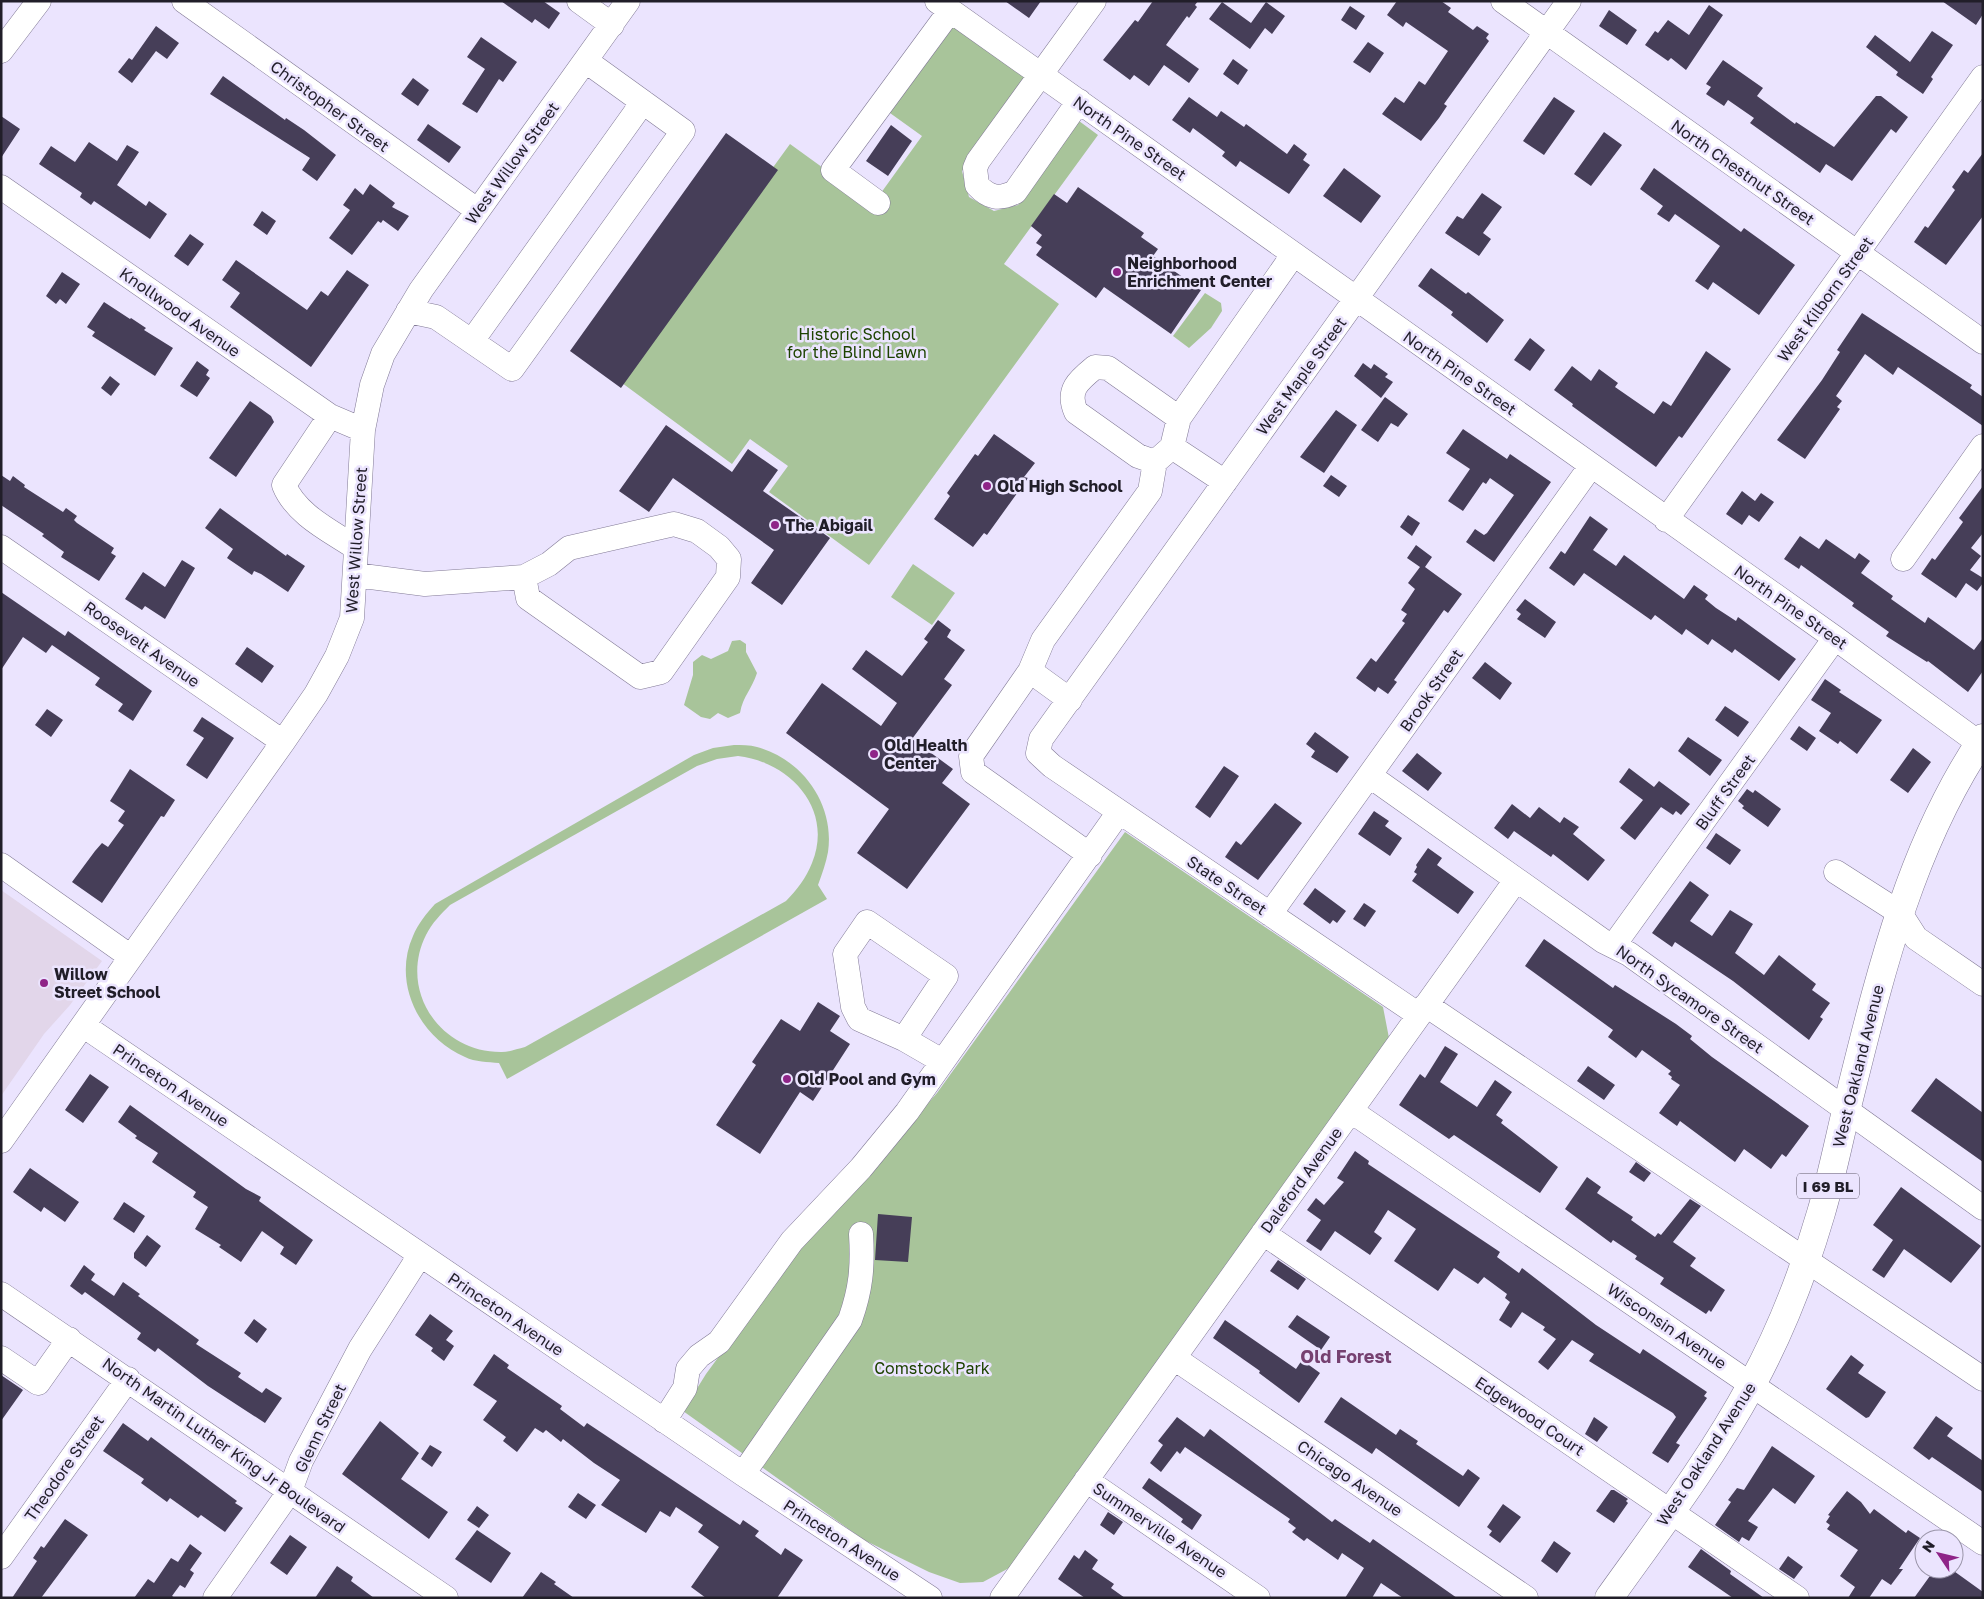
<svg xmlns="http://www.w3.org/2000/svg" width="1984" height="1599" viewBox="0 0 1984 1599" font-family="'Golos Text',sans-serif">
	<rect width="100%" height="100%" fill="#ebe4fe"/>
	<path fill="#e2d6ea" d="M1,890L102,961L70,1005L44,1034L1,1096Z"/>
	<path fill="#a8c49a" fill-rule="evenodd" d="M950,16L1032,75L962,171L969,197L994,211L1018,205L1079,121L1098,135L1004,264L1059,304L869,565L769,492L788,466L750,439L732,464L618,380L790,144L873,204L922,136L883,108Z
		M1205,293L1221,303L1222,311L1211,328L1189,348L1173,336Z
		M913,564L955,593L932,625L891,597Z
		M740,640L746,644V652L757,673C752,689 743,696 740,713L728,718L718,713L710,719L701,717L684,705L693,675V662L702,655L711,659L728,651L732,641Z
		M734,745C741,745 750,745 757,747C802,759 835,804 828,852C826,863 822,874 818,885L827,899L507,1079L499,1063C488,1062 475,1062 465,1057C419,1037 392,983 413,936C418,924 426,914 435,904L694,755L713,748ZM738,756C790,762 834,809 812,863C806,878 797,890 786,901L525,1047C517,1049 509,1052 502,1052C441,1053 398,991 426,935C432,923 441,914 450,905L697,766L717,759Z
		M1125,832L1383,1007L1389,1038L1011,1567L983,1582L960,1583L929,1572L864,1540L683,1411L706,1374L792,1257L937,1093Z"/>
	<path fill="#463e58" d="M501,1H543L560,13L549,29L535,19L532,23Z
		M1005,1H1041L1029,18Z
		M1153,1H1198L1195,5L1197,7L1189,18L1187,16L1166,45L1199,69L1189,83L1164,65L1149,86L1134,75L1130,80L1103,60L1135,20L1138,22Z
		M1397,1H1441L1451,8L1448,12L1473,30L1477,26L1489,34L1486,38L1489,41L1444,104L1447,106L1439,118L1421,141L1382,114L1395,97L1404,103L1419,81L1425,85L1448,51L1406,22L1403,27L1387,15Z
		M1942,1H1983V14L1976,25Z
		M1222,2L1251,23L1266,2L1285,16L1272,34L1265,28L1250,49L1209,19Z
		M1709,5L1723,15L1686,70L1671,58L1668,61L1645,45L1655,31L1658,33L1668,20L1689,35Z
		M1350,6L1365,16L1356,30L1341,20Z
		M1609,10L1637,30L1627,45L1599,26Z
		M156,26L179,43L167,59L156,51L132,83L118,72L129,58L132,60Z
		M1932,31L1953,45L1931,77L1933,79L1923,94L1896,75L1898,72L1866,47L1875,35L1910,62Z
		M481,37L517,62L503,82L499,79L477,113L462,104L485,69L467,57Z
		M1368,42L1384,53L1370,73L1353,62Z
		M1233,59L1248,70L1238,85L1223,74Z
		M1723,60L1763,88L1757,96L1795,124L1796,122L1834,147L1876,96H1881L1908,117L1896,133L1891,129L1852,181L1826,164L1820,173L1750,123L1754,118L1728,100L1724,106L1706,94L1711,87L1706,84Z
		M223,76L285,120L286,118L304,130L336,155L317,181L302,170L310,158L210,94Z
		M413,78L429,90L418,106L401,94Z
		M1189,97L1217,117L1221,111L1244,127L1246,124L1287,154L1294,144L1307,154L1303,160L1310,165L1289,194L1240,161L1236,167L1222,156L1225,152L1193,128L1190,133L1172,120Z
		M1554,97L1575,111L1544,155L1523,141Z
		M1,116L20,129L1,158Z
		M428,124L461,147L449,163L417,140Z
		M891,125L912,141L888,176L866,161Z
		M1604,132L1622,145L1591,186L1574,174Z
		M726,133L778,170L621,388L570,351Z
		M89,142L117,161L127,145L139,152L117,185L146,206L149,201L167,214L150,239L94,201L91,205L80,197L82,193L39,164L51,146L75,162Z
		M1983,153V216L1946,265L1914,242L1925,226L1928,228L1955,190L1952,187L1964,170L1968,173Z
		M1344,168L1381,196L1361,223L1323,196Z
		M1654,168L1741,232L1744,228L1795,265L1759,315L1713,282L1708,290L1695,281L1720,246L1675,214L1669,222L1657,214L1663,206L1640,189Z
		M370,184L395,203L392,207L409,216L398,231L383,220L381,223L378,221L352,255L329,238L350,210L343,205L355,188L363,195Z
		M1078,187L1144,233L1141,237L1158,249L1153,256L1201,290L1171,334L1104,287L1096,298L1036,255L1042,247L1036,243L1042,235L1031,226L1054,194L1067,203Z
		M1482,193L1502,207L1483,233L1491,239L1479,256L1445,233L1457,216L1463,219Z
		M262,211L276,221L267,235L253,225Z
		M190,234L204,244L188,266L174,256Z
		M236,260L307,310L321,291L328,296L347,270L369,285L311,367L230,307L240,293L222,280Z
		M1431,268L1466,294L1468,292L1504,320L1487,343L1451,315L1453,312L1418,286Z
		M62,272L80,284L66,304L60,299L56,304L46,296Z
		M104,302L130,319L131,318L146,328L144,330L173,348L155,376L92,336L95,332L87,327Z
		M1862,313L1972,385L1970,388L1983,397V426L1898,367L1893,375L1865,354L1836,396L1842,401L1837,407L1840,409L1805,459L1777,440L1822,380L1840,352L1837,350Z
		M1530,338L1545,350L1530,371L1514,360Z
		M1706,351L1731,369L1682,438L1679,436L1656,467L1572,406L1573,404L1554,390L1572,366L1591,381L1599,369L1618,383L1615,387L1654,414L1663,401L1671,406Z
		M197,361L209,370L206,375L210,378L197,397L180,386Z
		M1363,363L1371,369L1374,364L1388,374L1385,377L1393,382L1381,398L1354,376Z
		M110,376L120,384L111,396L101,388Z
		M1385,397L1408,414L1398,427L1391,423L1378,442L1361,430Z
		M250,401L271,416L274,422L236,477L209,458Z
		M1336,410L1357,425L1324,473L1300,457Z
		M666,425L732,472L748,449L778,470L763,491L830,538L782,605L751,583L774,550L673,478L649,512L619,491Z
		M1463,429L1507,459L1510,454L1551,482L1494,562L1466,542L1475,529L1484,535L1487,533L1514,495L1490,478L1486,484L1483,482L1463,511L1448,501L1470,469L1446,453Z
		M994,434L1035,463L1024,477L1028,478L987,535L984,533L973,547L934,519L950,496L947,493L975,454L978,456Z
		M1,475L10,481L13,476L25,485L24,487L63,512L66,508L77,516L74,520L77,523L114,548L111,553L116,556L99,581L61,557L64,552L42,536L44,534L1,505Z
		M1331,475L1347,486L1339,497L1323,486Z
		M1983,486V533L1971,548L1981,556L1970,570L1983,578V583L1977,591L1966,583L1956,598L1921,574L1932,558L1935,560L1958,529L1963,522L1959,518Z
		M1742,491L1755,501L1761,493L1774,502L1759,522L1749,515L1742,525L1726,514Z
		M220,508L286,556L287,554L305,566L288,592L261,574L254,571L252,575L227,558L233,549L205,528Z
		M1408,515L1420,523L1412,536L1400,527Z
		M1590,516L1608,529L1593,550L1616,566L1624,555L1684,599L1694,585L1708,595L1705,599L1716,608L1736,621L1738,617L1796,659L1779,681L1736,650L1735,649L1732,653L1712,639L1708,645L1686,629L1682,635L1655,615L1651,620L1584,573L1574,586L1549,568L1561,551L1565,554Z
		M1800,536L1819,549L1826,539L1855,559L1859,553L1870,561L1861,573L1893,596L1891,599L1925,623L1928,617L1974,650L1983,638V671L1968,692L1928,661L1927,662L1886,636L1889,632L1852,606L1854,603L1801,565L1799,569L1784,559Z
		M1416,545L1432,557L1425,567L1462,594L1448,613L1444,610L1394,680L1397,682L1388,694L1378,687L1375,692L1356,678L1371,658L1376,662L1405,623L1402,621L1407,614L1401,610L1415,589L1408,583L1420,567L1407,558Z
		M182,560L195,568L165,619L145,606L142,610L125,599L143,572L165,587Z
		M1,592L65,636L68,631L152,691L133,721L118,711L123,704L95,685L100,678L52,645L46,653L23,637L1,670Z
		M1525,599L1556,622L1545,638L1517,619L1521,614L1516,610Z
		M938,620L951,630L947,637L965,650L944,679L952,685L912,739L953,769L942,783L970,804L907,889L857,853L889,809L786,733L822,683L881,726L897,703L852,669L866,650L902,676L928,642L924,639Z
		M247,647L274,666L262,683L235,664Z
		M1485,662L1512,683L1500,700L1472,678Z
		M1825,679L1841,690L1839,692L1882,720L1857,754L1840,741L1838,744L1819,731L1831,713L1811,700Z
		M1725,706L1749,722L1738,737L1715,720Z
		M47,709L63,720L51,737L35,725Z
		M202,717L234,738L207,779L186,765L204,738L193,731Z
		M1799,726L1816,738L1807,751L1790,739Z
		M1315,732L1349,757L1337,773L1311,757L1315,751L1306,744Z
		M1688,737L1722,760L1710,776L1678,751Z
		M1913,748L1931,762L1908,793L1890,780Z
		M1417,753L1442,773L1428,791L1402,771Z
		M1224,766L1239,776L1210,818L1195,807Z
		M1629,768L1654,787L1659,781L1690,804L1681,815L1676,811L1673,815L1661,807L1635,840L1620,828L1643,800L1619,782Z
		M130,769L175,800L164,817L161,816L102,903L72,882L95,851L102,843L108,847L124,825L118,821L125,811L110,801Z
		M1747,789L1753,793L1755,790L1781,809L1768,827L1742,808L1744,806L1738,801Z
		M1275,803L1302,823L1258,880L1225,857L1236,841L1241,845Z
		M1512,804L1530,818L1539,807L1560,823L1564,817L1579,827L1573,834L1605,860L1588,881L1553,854L1551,857L1514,831L1508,839L1494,828Z
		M1374,811L1389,821L1385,826L1402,838L1390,856L1358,834Z
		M1716,833L1741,850L1730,865L1706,848Z
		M1428,848L1442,858L1437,865L1474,892L1458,914L1412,881L1417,874L1414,872L1417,867L1416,865Z
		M1690,881L1709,895L1690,921L1712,936L1730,910L1753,924L1735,953L1764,975L1779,955L1816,984L1812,990L1830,1003L1820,1017L1823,1019L1809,1040L1733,981L1675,942L1672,947L1652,933Z
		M1315,888L1346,911L1337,923L1333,920L1330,924L1303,904Z
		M1364,903L1376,911L1365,927L1353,919Z
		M1544,939L1613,988L1615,985L1676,1024L1692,1036L1690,1039L1712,1057L1809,1126L1786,1157L1782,1154L1771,1169L1744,1149L1735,1162L1680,1121L1677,1126L1659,1113L1680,1085L1671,1079L1672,1077L1668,1074L1671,1071L1642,1050L1636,1058L1608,1037L1613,1030L1525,966Z
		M818,1002L840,1016L830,1031L850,1044L813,1101L800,1092L760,1154L716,1125L756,1065L752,1062L781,1019L800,1031Z
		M1445,1046L1458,1054L1440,1082L1477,1107L1495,1080L1512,1092L1496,1115L1503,1120L1501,1123L1558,1167L1540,1193L1454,1135L1449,1139L1399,1105L1420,1074L1425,1078Z
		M1588,1066L1615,1085L1604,1100L1577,1081Z
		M90,1074L109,1087L83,1123L65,1110Z
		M1936,1078L1983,1113V1162L1911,1111Z
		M130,1105L246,1189L261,1197L259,1201L313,1240L296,1265L280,1254L284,1247L262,1231L241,1262L219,1247L221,1245L195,1229L208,1207L193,1197L196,1192L152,1162L158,1153L135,1138L137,1136L118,1122Z
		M1355,1151L1369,1161L1368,1164L1500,1252L1497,1257L1519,1273L1522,1268L1596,1325L1640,1354L1643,1349L1707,1392L1704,1396L1707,1398L1676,1443L1680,1445L1668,1463L1652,1453L1676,1417L1673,1413L1589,1361L1594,1354L1572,1340L1548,1370L1538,1362L1556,1339L1543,1330L1545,1327L1522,1312L1511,1328L1499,1320L1510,1302L1505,1298L1507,1294L1484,1277L1478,1284L1454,1268L1438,1291L1394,1261L1416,1229L1388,1210L1374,1232L1382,1238L1370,1255L1335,1231L1321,1251L1306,1241L1321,1220L1307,1210L1316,1198L1324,1205L1344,1182L1337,1178Z
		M1636,1162L1651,1173L1644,1182L1629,1172Z
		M30,1168L79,1202L65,1222L44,1207L41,1212L13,1192Z
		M1587,1177L1601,1187L1597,1193L1633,1217L1631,1220L1655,1237L1658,1233L1661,1235L1690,1199L1701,1206L1673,1242L1696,1258L1690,1266L1725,1290L1711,1312L1709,1310L1706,1314L1660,1284L1664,1278L1635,1259L1637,1256L1613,1240L1611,1243L1565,1209Z
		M1901,1187L1981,1246L1951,1283L1904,1249L1884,1278L1872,1270L1893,1240L1873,1225Z
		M124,1202L145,1216L134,1233L113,1219Z
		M878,1214L912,1217L908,1262L875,1260Z
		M147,1235L161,1246L146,1267L134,1258V1253Z
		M1278,1260L1306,1279L1298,1290L1270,1271Z
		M84,1265L95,1274L91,1280L114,1296L123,1282L140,1294L138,1296L199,1340L196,1344L241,1373L238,1377L262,1393L266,1388L282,1398L265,1423L208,1386L158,1348L155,1352L137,1339L141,1333L85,1292L82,1295L70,1286Z
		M430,1314L453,1331L446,1340L454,1346L444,1361L431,1351L433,1348L415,1335Z
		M1297,1315L1330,1337L1321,1350L1288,1327Z
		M254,1319L267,1329L257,1343L244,1333Z
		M1225,1320L1296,1369L1302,1360L1320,1373L1299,1403L1259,1373L1260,1371L1213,1338Z
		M494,1354L509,1365L507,1368L562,1406L560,1409L584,1427L587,1423L740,1525L743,1520L759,1531L755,1536L781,1555L785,1548L803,1560L777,1598H706L691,1587L719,1547L698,1532L703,1525L676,1507L670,1517L660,1511L646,1533L601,1505L620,1480L594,1463L563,1439L561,1442L546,1430L543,1433L535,1428L517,1452L503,1441L506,1437L483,1420L497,1401L473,1385Z
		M1851,1355L1864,1365L1858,1373L1886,1392L1869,1417L1866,1418L1826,1389Z
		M1,1375L23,1390L1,1421Z
		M1341,1397L1396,1435L1400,1429L1418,1441L1416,1444L1463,1476L1468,1469L1480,1478L1459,1507L1376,1448L1372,1454L1324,1422Z
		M1936,1416L1953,1428L1947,1436L1983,1461V1492L1932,1457L1929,1460L1913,1448Z
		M1177,1417L1204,1437L1210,1429L1332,1522L1335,1519L1370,1543L1373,1539L1457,1598H1403L1381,1583L1372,1598H1345L1364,1568L1342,1553L1338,1560L1307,1538L1304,1541L1292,1532L1296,1528L1288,1522L1290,1519L1185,1447L1180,1454L1177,1451L1161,1472L1150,1463L1163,1445L1158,1441Z
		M1594,1417L1608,1427L1597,1442L1585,1434Z
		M380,1421L419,1453L401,1479L448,1512L429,1539L342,1474Z
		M123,1423L148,1441L151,1437L237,1501L235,1503L243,1508L225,1532L201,1515L198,1518L170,1498L167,1502L141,1483L144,1479L103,1451Z
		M430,1445L442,1452L432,1467L421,1459Z
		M1772,1446L1815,1476L1795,1504L1773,1488L1748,1521L1758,1527L1749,1541L1742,1537L1739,1542L1715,1525L1731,1502L1728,1500L1737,1488L1744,1490Z
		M1149,1478L1202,1515L1192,1530L1181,1522L1183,1519L1142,1488Z
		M1611,1490H1614L1628,1499L1626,1501L1628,1503L1614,1523L1596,1511Z
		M1847,1491L1861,1502L1870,1514L1874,1509L1906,1533L1908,1530L1920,1538L1899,1569H1903L1891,1585L1882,1579L1869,1598H1848L1855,1587L1840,1576L1858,1550L1827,1529L1830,1525L1826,1522L1830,1516L1828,1515Z
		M578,1493L596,1505L586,1519L568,1507Z
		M1503,1504L1521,1517L1500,1543L1489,1535L1492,1531L1487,1527Z
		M477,1506L489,1515L479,1528L467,1520Z
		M1108,1512L1123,1522L1114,1535L1100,1525Z
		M65,1519L88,1535L41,1598H12L37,1561L33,1558L41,1546L44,1548Z
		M477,1530L511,1553L491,1583L455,1559Z
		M290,1535L307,1547L287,1575L270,1563Z
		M1554,1541L1571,1553L1557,1573L1541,1561Z
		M190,1544L202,1553L190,1570L194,1573L185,1588L180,1585L172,1596L175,1598H134L148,1579L154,1583L171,1558L178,1562Z
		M1701,1549L1731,1571L1730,1574L1764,1598H1733L1688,1567Z
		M1085,1550L1098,1560L1092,1569L1114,1584L1111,1588L1125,1598H1085L1058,1579L1074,1555L1079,1559Z
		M1788,1556L1803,1567L1794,1579L1779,1569Z
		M337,1566L353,1577L351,1581L374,1598H315Z
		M1935,1569H1951L1983,1592V1598H1914Z
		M541,1572L556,1582L554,1584L574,1598H522Z"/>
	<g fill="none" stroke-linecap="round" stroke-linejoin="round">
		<g stroke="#827a96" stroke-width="25">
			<path id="minor" d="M184,1L477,210
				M579,1L612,25
				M937,1L1835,638L1983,746
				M1503,1L1983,342
				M1,51L39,1
				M1079,101L1015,192C999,200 989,198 977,185L975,168L978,161L1094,1
				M1,187L330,416L363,430
				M878,203L833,170L950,11
				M408,311L436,317L512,369L683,131L586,61
				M472,341L643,102
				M1095,367L1108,368L1179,418L1172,447L1155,462L1138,456L1076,412C1066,390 1079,380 1095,367Z
				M330,416L284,485C296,515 331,531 356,548
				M1179,418L1293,255
				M1172,447L1225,482
				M1666,520L1983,77
				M1,547L283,742
				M1903,559L1983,446
				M355,575L425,584L524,577L549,564L569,548L674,524L697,531L719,547L729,559L728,577L661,672L640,677L528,598L524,577
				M1030,671L1070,700
				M1370,776L1603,941L1629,954L1983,1208
				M1090,855L973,772L971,756L1030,671L1043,640L1150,491L1155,462
				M1,865L131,957
				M1836,872L1900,913L1916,938L1983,984
				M1270,914L1591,466
				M1614,945L1835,638
				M1426,1005L1983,1379
				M1419,1015L1052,766L1038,753L1041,739L1569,1
				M84,1026L743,1474L930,1598
				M904,1039L946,976L867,922L845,954L853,1007L859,1019L904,1039L942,1061
				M1351,1111L1983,1543
				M1,1141L283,742L316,694L337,656L352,618L363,430L372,385L383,354L421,290L628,1
				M1263,1233L1797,1598
				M1,1294L446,1598
				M1,1358L38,1383L69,1339
				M1174,1358L1526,1598
				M664,1421L685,1388L688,1369L699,1356L719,1342L792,1241L861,1168L907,1112L1119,812
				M743,1474L850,1320C861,1289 863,1267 861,1234
				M1086,1480L1258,1598
				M1,1557L128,1379
				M215,1598L290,1491L301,1461L360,1349L420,1255
				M1002,1598L1516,880"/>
		</g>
		<g stroke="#827a96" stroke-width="29">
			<path id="major" d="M1609,1598C1659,1528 1711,1460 1752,1384C1781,1331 1804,1271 1821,1213C1831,1179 1838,1145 1846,1111C1878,983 1908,849 1983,738"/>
		</g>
		<use href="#minor" stroke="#fff" stroke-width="24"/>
		<use href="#major" stroke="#fff" stroke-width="28"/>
	</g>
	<g fill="#8f2488" stroke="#ebe4fe" stroke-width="2">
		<circle cx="1117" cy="272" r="5"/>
		<circle cx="987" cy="486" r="5"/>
		<circle cx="775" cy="525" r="5"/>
		<circle cx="874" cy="754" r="5"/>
		<circle cx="44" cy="983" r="5"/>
		<circle cx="787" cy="1079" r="5"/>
	</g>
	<g text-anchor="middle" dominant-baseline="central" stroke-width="5" stroke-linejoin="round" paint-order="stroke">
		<rect fill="#ebe4fe" stroke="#5e5969" stroke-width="1" x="1797" y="1173.5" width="62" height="25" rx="4"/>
		<g font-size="15" font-weight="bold" fill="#211e29">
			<text x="1828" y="1186">I 69 BL</text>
		</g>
		<g font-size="16" fill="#211e29" stroke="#ebe4fe">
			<text transform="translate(330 106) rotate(36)">Christopher Street</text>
			<text transform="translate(1130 138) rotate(35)">North Pine Street</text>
			<text transform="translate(512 163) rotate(-54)">West Willow Street</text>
			<text transform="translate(1743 172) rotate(35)">North Chestnut Street</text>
			<text transform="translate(1825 299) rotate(-54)">West Kilborn Street</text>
			<text transform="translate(180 312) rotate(35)">Knollwood Avenue</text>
			<text transform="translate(1460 373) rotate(35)">North Pine Street</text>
			<text transform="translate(1301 376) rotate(-54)">West Maple Street</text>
			<text transform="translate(356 540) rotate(-86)">West Willow Street</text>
			<text transform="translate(1791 607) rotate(35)">North Pine Street</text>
			<text transform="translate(142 644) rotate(35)">Roosevelt Avenue</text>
			<text transform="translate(1431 690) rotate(-55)">Brook Street</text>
			<text transform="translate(1725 792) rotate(-54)">Bluff Street</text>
			<text transform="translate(1227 885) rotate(34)">State Street</text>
			<text transform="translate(1690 999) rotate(35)">North Sycamore Street</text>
			<text transform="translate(1858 1066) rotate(-76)">West Oakland Avenue</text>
			<text transform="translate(171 1085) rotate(34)">Princeton Avenue</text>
			<text transform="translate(1301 1180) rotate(-54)">Daleford Avenue</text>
			<text transform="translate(506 1314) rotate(34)">Princeton Avenue</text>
			<text transform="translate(1667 1326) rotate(34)">Wisconsin Avenue</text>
			<text transform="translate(1530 1416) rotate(34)">Edgewood Court</text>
			<text transform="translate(320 1428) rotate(-64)">Glenn Street</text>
			<text transform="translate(224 1445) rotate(35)">North Martin Luther King Jr Boulevard</text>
			<text transform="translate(1706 1454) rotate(-57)">West Oakland Avenue</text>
			<text transform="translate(64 1468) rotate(-55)">Theodore Street</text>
			<text transform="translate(1350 1478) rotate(34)">Chicago Avenue</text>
			<text transform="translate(1160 1530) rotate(34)">Summerville Avenue</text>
			<text transform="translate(842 1540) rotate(33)">Princeton Avenue</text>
		</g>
		<g font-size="16" font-weight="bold" fill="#211e29" stroke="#ebe4fe" text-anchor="start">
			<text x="1127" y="263">Neighborhood<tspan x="1127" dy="18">Enrichment Center</tspan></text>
			<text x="997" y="486">Old High School</text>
			<text x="785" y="525">The Abigail</text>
			<text x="884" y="745">Old Health<tspan x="884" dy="18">Center</tspan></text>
			<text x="54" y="974">Willow<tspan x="54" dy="18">Street School</tspan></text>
			<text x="797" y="1079">Old Pool and Gym</text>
		</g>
		<g font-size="16" fill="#1d4300" stroke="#ebe4fe">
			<text x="857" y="334">Historic School<tspan x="857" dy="18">for the Blind Lawn</tspan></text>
			<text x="932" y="1368">Comstock Park</text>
		</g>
		<g font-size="18" font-weight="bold" fill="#764171" stroke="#ebe4fe">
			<text x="1346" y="1356">Old Forest</text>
		</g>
	</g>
	<rect width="1984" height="1599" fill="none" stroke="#211e29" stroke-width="5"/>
	<g transform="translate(1939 1554) rotate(305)"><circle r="24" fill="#ebe4fe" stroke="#9a95a9"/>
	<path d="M0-4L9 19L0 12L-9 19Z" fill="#8f2488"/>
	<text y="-8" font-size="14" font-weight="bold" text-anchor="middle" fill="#211e29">N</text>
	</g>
</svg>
